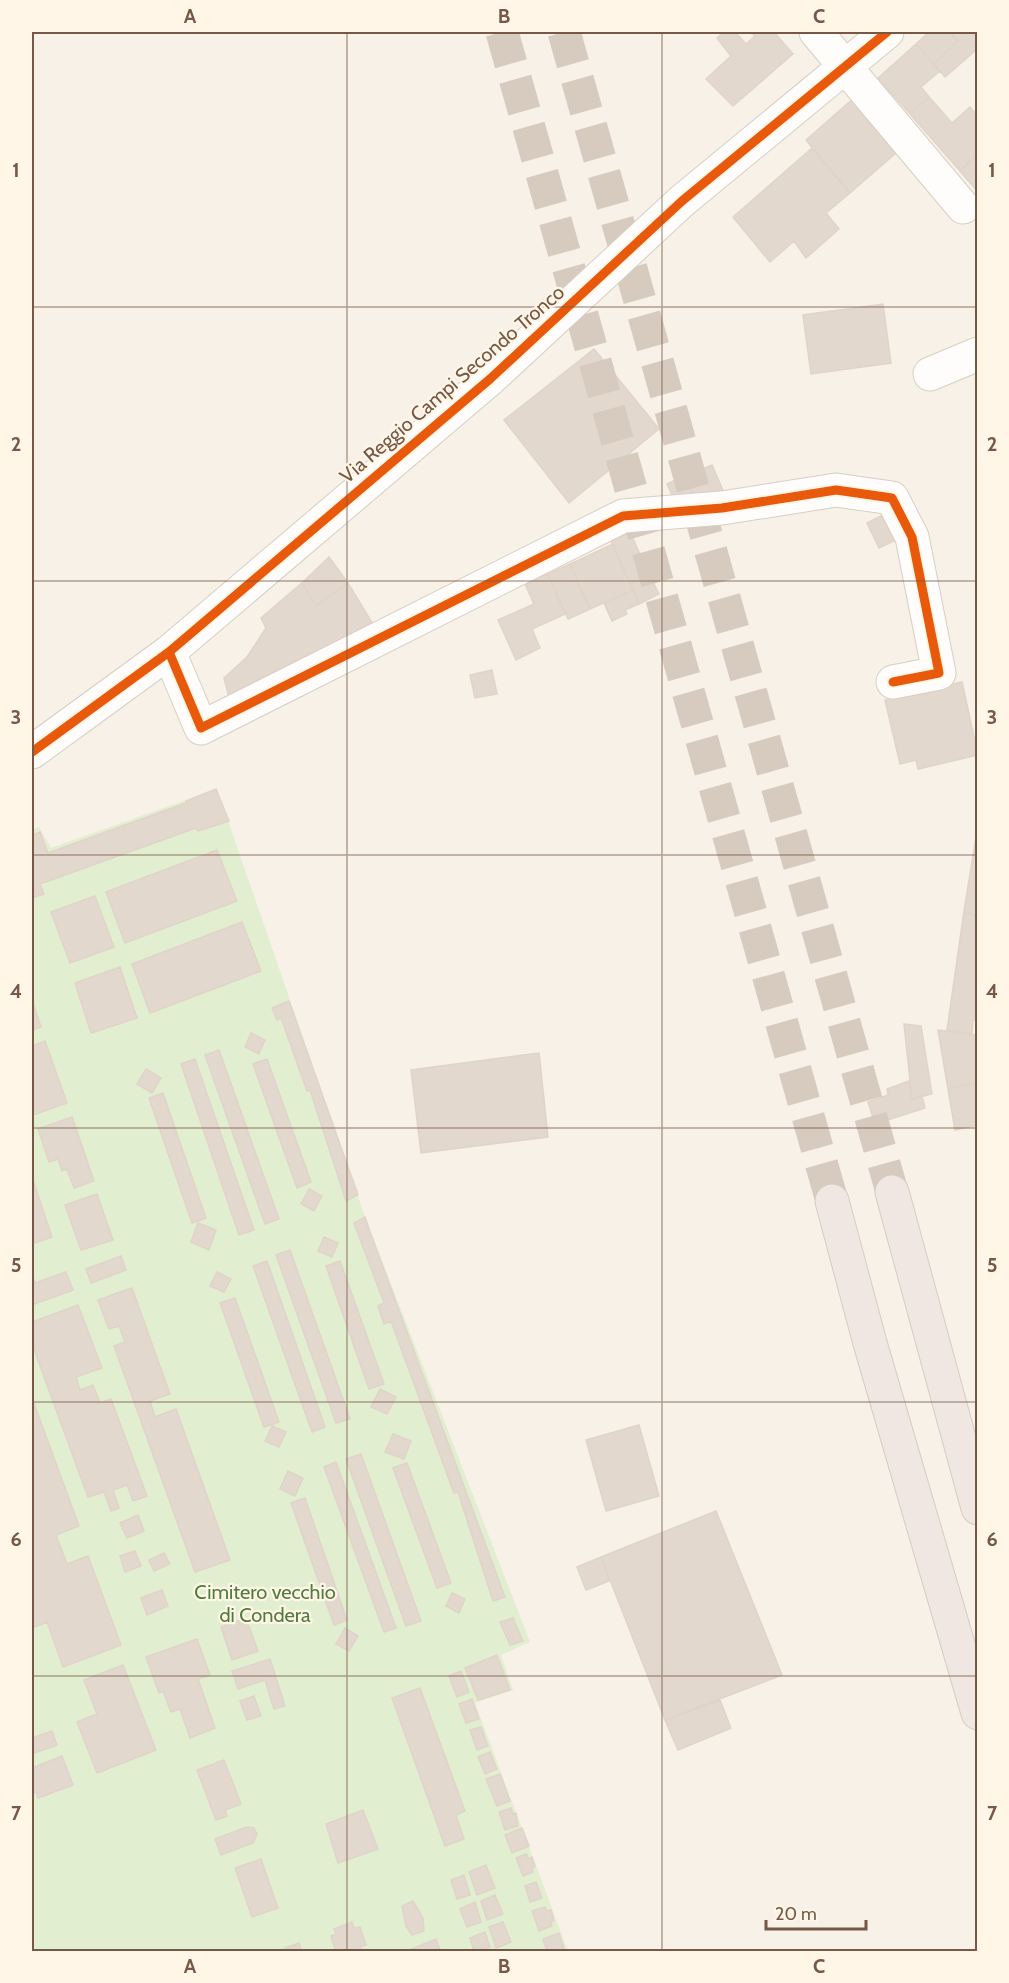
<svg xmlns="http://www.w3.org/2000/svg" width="1009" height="1983" viewBox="0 0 1009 1983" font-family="Cabin,sans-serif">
	<rect width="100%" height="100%" fill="#f7f1e7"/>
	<path fill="#e1eed0" d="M217,789L364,1214L530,1642L501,1655L513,1690L475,1703L568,1951L32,1952V830L39,827L51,848Z"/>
	<path fill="#e3d8ce" stroke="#e0d4c9" stroke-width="1.5" d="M724,32H735L746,44L755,36L751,32H774L793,54L733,106L706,79L731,56L717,38Z
		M929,32H949L958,41L934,64L916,44Z
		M949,32H978V52L976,50L945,77L934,64L958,41Z
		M916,44L940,71L921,87L929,97L910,114L878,78Z
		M862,91L897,152L850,193L806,140Z
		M929,97L952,123L970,107L975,113L978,112V154L960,171L910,114Z
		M812,148L850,193L826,213L839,229L806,258L794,241L770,262L733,217Z
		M978,154V192L960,171Z
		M883,304L891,363L811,374L803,315Z
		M594,349L659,429L569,503L504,420Z
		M712,465L725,495L698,506L685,476Z
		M685,476L694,497L676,505L667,484Z
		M887,513L900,538L879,548L867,523Z
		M630,532L649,574L630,584L611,541Z
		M613,544L633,590L590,609L570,564Z
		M329,557L348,583L316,606L302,583Z
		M570,564L590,609L568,619L548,574Z
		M548,574L565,614L532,629L540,648L516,660L498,620L534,604L525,584Z
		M649,574L659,594L639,604L630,584Z
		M302,583L316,606L348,583L374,626L230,701L224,678L247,657L266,628L261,618Z
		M633,590L639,604L625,610L627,614L612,621L604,603Z
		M492,670L497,694L475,698L470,675Z
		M962,682L978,755L918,769L916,760L900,764L885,700Z
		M216,789L229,821L198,831L196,828L40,884L44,894L32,898V835L40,832L48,853L186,803V801Z
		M977,831H978V917L964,911Z
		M217,850L237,901L125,943L106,892Z
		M95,896L114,947L70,963L51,912Z
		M964,911L978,917V1020H973L972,1034L947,1030Z
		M242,922L261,971L150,1013L132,964Z
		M120,967L137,1018L91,1033L75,983Z
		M32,1000L41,1027L32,1030Z
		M289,1001L358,1195L346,1201L310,1090L307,1091L281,1018L277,1020L272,1008Z
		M904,1024L921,1026L932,1094L912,1099Z
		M938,1030L978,1035V1082L948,1089Z
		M251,1033L265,1040L259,1054L245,1047Z
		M45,1041L67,1103L33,1115L32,1046Z
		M219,1050L279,1219L265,1224L205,1055Z
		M539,1053L548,1137L421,1153L411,1070Z
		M195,1059L254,1230L239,1235L181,1064Z
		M267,1059L311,1182L297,1188L253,1064Z
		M146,1069L161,1078L152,1093L137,1084Z
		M909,1081L912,1099L922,1096L925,1108L875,1124L868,1102L888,1095L887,1089Z
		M978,1082V1125L955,1130L948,1089Z
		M163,1093L206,1218L192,1223L149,1098Z
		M72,1117L94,1181L74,1188L67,1169L62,1171L58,1159L49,1162L38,1129Z
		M32,1177L52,1237L32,1244Z
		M309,1189L322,1196L314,1211L301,1204Z
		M97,1194L113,1240L81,1250L65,1205Z
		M365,1217L370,1232L505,1597L493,1601L458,1492L454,1493L391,1321L384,1324L378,1306L384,1303L354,1223Z
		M198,1223L216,1230L209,1250L191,1242Z
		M324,1237L338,1243L332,1257L318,1251Z
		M290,1250L350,1419L336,1423L276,1255Z
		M121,1256L126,1270L91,1283L86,1269Z
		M267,1261L325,1427L312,1432L253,1266Z
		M340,1261L384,1384L369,1389L326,1266Z
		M66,1272L73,1290L32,1305V1274L35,1283Z
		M217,1272L231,1279L224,1292L210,1286Z
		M132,1288L170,1394L150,1401L155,1417L176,1409L230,1560L195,1572L114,1346L125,1342L119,1326L109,1329L98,1300Z
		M235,1298L279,1422L264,1427L220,1303Z
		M78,1305L102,1368L76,1377L80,1390L93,1385L100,1403L111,1399L147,1496L133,1501L127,1485L113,1490L119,1508L111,1511L104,1492L88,1497L32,1344V1322Z
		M380,1389L396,1397L387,1414L371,1407Z
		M32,1398L79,1526L56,1535L67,1564L88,1556L121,1645L63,1667L47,1622L35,1627L32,1616Z
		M639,1425L659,1496L606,1511L586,1440Z
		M272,1426L286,1432L279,1447L265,1441Z
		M393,1434L411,1441L404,1459L385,1452Z
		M361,1454L421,1621L406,1626L346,1459Z
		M336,1462L396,1628L384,1632L324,1467Z
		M407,1463L451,1583L437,1588L393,1468Z
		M288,1471L303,1478L295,1496L280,1489Z
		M305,1498L347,1620L334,1625L291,1503Z
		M716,1511L782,1675L665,1720L601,1557Z
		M138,1515L144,1531L127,1538L120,1523Z
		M135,1551L141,1566L125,1572L120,1556Z
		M164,1553L170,1564L154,1571L149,1560Z
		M601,1557L609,1581L586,1590L577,1567Z
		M162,1590L168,1606L147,1615L141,1598Z
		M452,1593L465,1599L459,1613L446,1606Z
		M246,1618L258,1651L232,1660L221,1627Z
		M513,1618L523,1641L510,1645L500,1622Z
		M345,1628L358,1636L349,1651L336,1644Z
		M197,1639L210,1675L198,1679L215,1728L190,1738L180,1709L171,1712L163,1691L159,1693L146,1657Z
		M497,1655L510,1690L478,1700L465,1668Z
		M270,1659L285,1706L274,1709L265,1680L238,1689L232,1671Z
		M123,1665L156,1750L97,1773L77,1722L97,1714L84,1680Z
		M461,1671L469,1692L457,1697L449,1676Z
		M420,1688L465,1811L456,1815L464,1839L445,1846L392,1698Z
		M254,1696L261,1716L247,1720L240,1701Z
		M472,1699L479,1719L466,1723L459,1704Z
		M720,1700L731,1728L678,1750L665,1720Z
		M481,1727L488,1746L477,1750L470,1730Z
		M52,1731L57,1745L32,1754V1738Z
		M490,1752L497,1769L485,1774L478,1757Z
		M62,1756L73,1785L38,1798L36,1792L32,1794V1768Z
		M224,1760L241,1804L225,1810L227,1816L216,1820L197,1770Z
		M500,1774L510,1801L497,1806L486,1779Z
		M511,1808L513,1814L516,1813L518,1826L505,1830L499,1812Z
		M363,1810L378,1849L338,1863L326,1824Z
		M247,1827L254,1828L257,1834L253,1843L221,1855L215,1839Z
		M522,1828L529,1846L512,1853L505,1835Z
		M526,1854L529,1859L532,1857L535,1867L532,1868L533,1872L523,1876L516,1858Z
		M261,1859L278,1908L252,1917L235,1868Z
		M486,1865L495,1888L477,1895L469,1872Z
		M464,1875L470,1895L457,1899L451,1880Z
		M536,1882L542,1898L530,1902L525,1886Z
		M495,1895L503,1914L487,1920L481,1901Z
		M413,1901L423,1918L424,1931L412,1935L406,1926L402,1906Z
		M475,1902L481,1922L467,1927L460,1909Z
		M545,1907L547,1911L551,1910L554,1921L551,1922L552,1926L539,1931L532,1911Z
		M352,1922L354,1928L360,1927L366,1945L360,1947L362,1952H336L331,1936L336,1934L334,1929Z
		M503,1922L511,1942L496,1948L489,1927Z
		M485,1932L490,1947L474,1952L470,1938Z
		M559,1933L565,1952H547L543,1939Z
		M436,1939L441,1952H409V1950Z
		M299,1943L302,1952H286L285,1948Z"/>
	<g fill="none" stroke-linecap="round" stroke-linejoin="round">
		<path stroke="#d7cbbf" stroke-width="33" stroke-dasharray="33 16" stroke-linecap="butt" d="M502,32L832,1201
			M564,32L892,1192"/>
		<g stroke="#d8cec5" stroke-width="35">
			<path id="minor" d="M816,32L963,207
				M930,374L978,354
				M169,652L201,728L623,516L722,508L836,490L892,498L912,537L939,673L893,682
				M32,752L169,652L490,379L682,201L887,32"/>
		</g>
		<g stroke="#d6ccc3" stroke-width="35">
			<path id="highway" d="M892,1192L978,1508
				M832,1201L870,1343L978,1713"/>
		</g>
		<use href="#minor" stroke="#fefdfb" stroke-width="33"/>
		<use href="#highway" stroke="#f1e7e2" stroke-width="33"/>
		<g stroke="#fff6e7" stroke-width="13">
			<path id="cycleway" d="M169,652L201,728L623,516L722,508L836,490L892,498L912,537L939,673L893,682
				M32,752L169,652L490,379L682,201L887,32"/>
		</g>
		<use href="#cycleway" stroke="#e8590c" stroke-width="9"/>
	</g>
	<path fill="none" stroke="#765846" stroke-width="1.5" stroke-opacity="0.55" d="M347,32V1952M662,32V1952M32,307H978M32,581H978M32,855H978M32,1128H978M32,1402H978M32,1676H978"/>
	<g text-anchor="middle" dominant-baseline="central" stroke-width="4.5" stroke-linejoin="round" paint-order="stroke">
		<g font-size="20" fill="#765846" stroke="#fff6e7">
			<text transform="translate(452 384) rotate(-41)">Via Reggio Campi Secondo Tronco</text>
		</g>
		<g font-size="20" fill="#4e7d3d" stroke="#fff6e7">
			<text x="265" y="1592">Cimitero vecchio<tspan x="265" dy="23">di Condera</tspan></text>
		</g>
	</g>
	<rect width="1009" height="1983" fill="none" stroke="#fff6e7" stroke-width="66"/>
	<path d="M766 1920v9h100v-9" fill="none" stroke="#765846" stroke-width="3"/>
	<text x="775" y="1920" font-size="18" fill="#765846" stroke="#fff6e7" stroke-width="4.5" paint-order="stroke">20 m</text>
	<rect x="33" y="33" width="943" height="1917" fill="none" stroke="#765846" stroke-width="2"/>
	<g font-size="20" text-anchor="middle" font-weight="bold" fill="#765846">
		<text x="190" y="23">A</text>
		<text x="504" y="23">B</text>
		<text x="819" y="23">C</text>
		<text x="16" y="177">1</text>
		<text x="992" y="177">1</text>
		<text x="16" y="451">2</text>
		<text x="992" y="451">2</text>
		<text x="16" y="724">3</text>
		<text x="992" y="724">3</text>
		<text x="16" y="998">4</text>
		<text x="992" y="998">4</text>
		<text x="16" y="1272">5</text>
		<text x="992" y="1272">5</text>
		<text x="16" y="1546">6</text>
		<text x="992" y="1546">6</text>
		<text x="16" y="1820">7</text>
		<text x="992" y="1820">7</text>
		<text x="190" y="1973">A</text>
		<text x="504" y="1973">B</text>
		<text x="819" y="1973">C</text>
	</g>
</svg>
